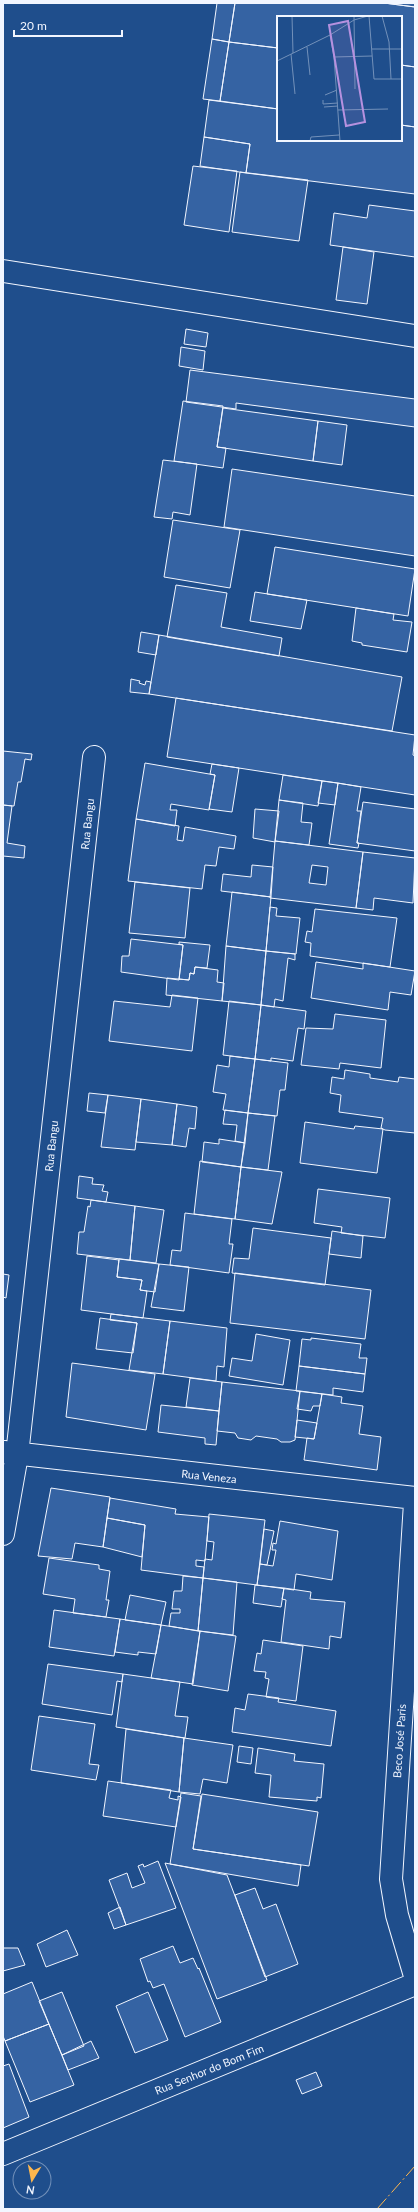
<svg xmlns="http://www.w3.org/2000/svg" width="418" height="2212" viewBox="0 0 418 2212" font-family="Lato,sans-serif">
	<rect width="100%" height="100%" fill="#1f4e8c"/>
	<path fill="#3563a3" stroke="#f2f6ff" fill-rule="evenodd" d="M217,3H235L229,42L212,39Z
		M235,3H384L415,7V67L401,65V17H278V48L229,42Z
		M384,3H415V7Z
		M212,39L229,42L220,101L203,99Z
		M229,42L278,48V109L220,101Z
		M401,65L415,67V127L401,125Z
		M209,100L278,109V140H401V125L415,127V194L246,173L250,144L204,137Z
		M204,137L250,144L246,173L200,166Z
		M193,166L237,171L229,232L184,225Z
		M240,172L308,180L299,241L232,232Z
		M369,205L415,211V257L330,245L334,213L367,218Z
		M343,247L374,252L367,304L336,300Z
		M186,329L208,333L206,347L184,344Z
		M181,347L205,351L203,370L179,366Z
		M190,370L415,399V427L236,403V409L186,402Z
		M183,401L223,406L217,447L226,448L223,468L174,461Z
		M223,408L318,421L313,461L217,447Z
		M318,421L347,425L342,465L313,461Z
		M163,460L197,464L190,515L173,512L172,519L154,517Z
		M232,469L415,496V556L224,527Z
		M173,520L240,530L230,588L164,577Z
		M275,547L415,569L408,616L267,594Z
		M176,585L227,593L221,627L282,638L279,656L167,637Z
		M255,592L307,600L301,629L250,621Z
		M356,608L394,614L393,620L412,622L407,652L362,645V643L352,641Z
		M141,632L159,635L156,655L138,652Z
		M159,635L402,677L392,731L149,694Z
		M131,679L140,681L139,683L145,685L146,681L151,682L149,694L130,692Z
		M176,698L415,735L413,755L415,756V795L167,757Z
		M3,751L32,754L31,760L25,759L21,782H18L14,806L3,805Z
		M145,763L215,775L209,810L171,804L170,810H177L175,826L136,819Z
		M212,764L239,768L232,812L209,809L215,775L210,774Z
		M283,775L322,781L318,806L279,800Z
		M322,781L338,783L335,805L318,803Z
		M338,783L361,787L357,811H361L357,843H359L358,848L329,844Z
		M279,800L303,803L301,822L312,823L309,845L275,841Z
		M363,802L415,809V851L357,843Z
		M3,805L12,806L7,843L25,846L24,858L3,856Z
		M255,809L279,811L275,842L253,838Z
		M136,819L179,826L177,840L183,841L185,827L236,836L234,849L219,847L216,866L205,865L202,889L128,881Z
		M275,841L363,852L356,908L270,898ZM312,865L328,867L326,885L309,883Z
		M363,852L415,858L413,903L374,898L373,910L356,908Z
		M252,865L273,867L271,897L221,891L223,874L251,877Z
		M135,882L190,888L185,938L129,933Z
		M232,892L271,897L266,951L226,946Z
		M270,907L277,908L276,916L300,918L296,954L266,951Z
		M315,909L397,918L390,967L310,956L311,943L305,942L307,931L312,932Z
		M131,939L183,945L179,980L121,972L122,956H129Z
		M179,942L210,945L207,968L195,967L194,974L190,973L189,980L179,979L183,945L179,944Z
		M226,946L266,951L261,1005L222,1001Z
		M266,951L295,954V960L288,958L283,1001L275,999L274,1007L261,1005Z
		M316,962L363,969V963L415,971L411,995L390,992L388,1010L311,998Z
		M195,967L218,970L217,982L224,983L222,1001L166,995L167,978L189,980L190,973L194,974Z
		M172,995L198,998L192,1051L109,1041L114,1001L170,1007Z
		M229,1001L261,1005L255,1059L223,1055Z
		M261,1005L306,1011L304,1029L298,1028L293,1061L271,1058V1061L255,1059Z
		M335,1014L386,1020L381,1068L340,1063L339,1069L301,1065L306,1028L333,1029Z
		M230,1056L255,1059L248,1113L223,1110L226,1094L213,1092L217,1065L229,1067Z
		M255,1059L288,1063L285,1090H280L277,1116L248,1113Z
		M345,1070L370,1074V1078L398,1082L399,1077L415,1079V1133L385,1130L381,1128L383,1118L339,1112L341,1095L330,1093L332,1077L344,1079Z
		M89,1093L108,1095L105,1113L87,1111Z
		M108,1095L141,1099L135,1150L101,1147Z
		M141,1099L177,1104L172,1145L136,1142Z
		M177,1104L197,1107L195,1129L189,1128L186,1147L172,1145Z
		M225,1110L248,1113L245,1143L235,1141L237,1125L223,1124Z
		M248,1113L275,1116L268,1170L241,1167Z
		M305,1122L354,1129L355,1126L383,1129L377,1173L300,1163Z
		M219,1139L245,1143L241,1167L202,1162L204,1142L219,1144Z
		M200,1161L241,1167L235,1219L194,1214Z
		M241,1167L282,1172L272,1224L235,1219Z
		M79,1176L93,1178L92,1184L104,1185L102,1191L108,1192L106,1202L77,1198Z
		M318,1189L390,1198L385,1238L341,1233L342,1227L314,1223Z
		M91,1200L135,1206L130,1260L77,1254L79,1232H84L88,1206L90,1207Z
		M135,1206L164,1210L156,1263L130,1260Z
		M185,1213L232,1219L229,1244H233L229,1273L170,1265L172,1250L181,1251Z
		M253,1228L331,1238L325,1285L232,1273L234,1258L249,1259Z
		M332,1231L363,1236L361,1258L329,1254Z
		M87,1256L119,1260L117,1277L142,1280L140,1290L147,1291L143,1318L81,1310Z
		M119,1259L159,1264L155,1292L140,1290L142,1280L117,1277Z
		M159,1264L189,1267L184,1311L151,1307Z
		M235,1273L371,1290L365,1339L230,1323Z
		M3,1274L9,1275L6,1298L3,1297Z
		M111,1314L170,1321L163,1374L129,1370L137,1323L110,1320Z
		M100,1318L137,1323L133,1353L96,1349Z
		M170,1321L227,1328L224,1367L217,1366L216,1381L163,1374Z
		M256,1334L290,1340L283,1385L229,1376L232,1358L252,1361Z
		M311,1338L361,1344L359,1358H367L365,1374L299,1366L302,1339L311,1340Z
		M72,1363L155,1374L146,1430L66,1417Z
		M299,1366L365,1374L363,1392L333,1388V1395L296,1391Z
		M190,1378L222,1382L219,1411L186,1407Z
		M222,1382L300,1391L295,1440L290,1442H281L277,1439L256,1436L251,1440L238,1438L235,1433L217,1431Z
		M300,1391L322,1394L320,1406H313L311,1411L297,1409Z
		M322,1394L342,1397L341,1403L363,1406L359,1434L381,1437L377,1470L304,1460L307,1438L314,1439Z
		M161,1405L219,1411L216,1445L205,1444V1438L158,1432Z
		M297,1420L317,1423L314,1439L295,1437Z
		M51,1488L110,1497L103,1547L75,1543L72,1559L38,1556Z
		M110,1498L176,1509L175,1514L209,1517L205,1561L196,1560V1566L204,1567L203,1578L141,1570L145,1525L107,1518Z
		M209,1514L265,1520L257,1585L203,1578L205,1559L212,1560L214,1542L207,1541Z
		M107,1518L145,1525L142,1557L103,1547Z
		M280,1521L338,1531L332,1580L296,1574L294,1590L257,1585L260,1564L273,1566L276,1550H272L273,1543L276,1544Z
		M264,1529L274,1531L267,1565L260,1564Z
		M49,1558L99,1565V1569L110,1571L106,1600H109L106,1617L73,1613L75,1599L43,1594Z
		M183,1576L203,1578L198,1631L169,1626L171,1613H180V1609H172L174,1591H182Z
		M203,1578L237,1582L233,1635L198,1631Z
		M255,1585L284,1588L281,1607L253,1603Z
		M284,1588L311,1592L310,1599L345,1602L341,1638L330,1636L329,1649L281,1642L286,1600L282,1599Z
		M130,1595L166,1602L161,1625L125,1620Z
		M54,1610L120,1619L114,1656L49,1647Z
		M120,1619L161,1625L156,1654L138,1652V1655L115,1652Z
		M161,1625L200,1631L193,1684L151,1678Z
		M200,1631L236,1636L228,1691L192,1685Z
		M263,1640L303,1646L296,1701L266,1697L269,1679L265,1678L266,1672L254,1671L257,1653L261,1654Z
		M48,1664L123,1674L122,1682L117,1681L112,1715L42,1704Z
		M123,1674L180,1682L175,1716L188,1717L185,1738L116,1727Z
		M248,1694L279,1698L278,1702L336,1711L331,1746L232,1732L235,1708L245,1710Z
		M39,1716L95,1724L89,1764L99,1765L96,1780L31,1770Z
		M126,1729L184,1738L179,1792L121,1783Z
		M184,1738L233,1745L227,1783L203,1779L200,1794L179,1792Z
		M239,1746L253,1748L251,1764L237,1762Z
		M258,1748L295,1754L294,1761L324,1764L321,1798L317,1797V1801L269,1797L271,1775L255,1773Z
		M108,1781L171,1790L169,1798L178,1800V1796L181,1797L176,1827L103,1816Z
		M181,1793L201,1796L193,1849L301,1865L298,1886L170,1864Z
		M202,1794L318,1812L309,1866L193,1849Z
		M158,1861L176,1908L126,1925L109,1880L127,1873L132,1888L145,1883L138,1866L143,1864L144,1867Z
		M165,1863L227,1875L267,1980L217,1999Z
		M255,1888L263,1909L276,1904L298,1964L265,1977L235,1895Z
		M120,1907L126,1925L114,1929L108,1913Z
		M67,1930L78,1955L46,1967L37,1944Z
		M173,1946L180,1963L193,1958L198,1969L199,1968L221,2022L185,2037L164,1984L153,1988L150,1981L148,1982L140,1959Z
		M3,1948H18L25,1965L3,1971Z
		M32,1982L49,2024L5,2041L3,2036V1994Z
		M62,1992L84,2046L62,2055L39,2001Z
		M148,1992L168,2040L135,2053L116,2006Z
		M49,2024L74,2085L30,2102L5,2041Z
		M91,2041L99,2058L68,2070L62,2055Z
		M9,2064L29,2117L3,2128V2066Z
		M316,2072L322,2086L302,2094L296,2080Z"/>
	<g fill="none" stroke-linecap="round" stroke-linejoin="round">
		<g stroke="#f2f6ff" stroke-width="24">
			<path id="minor" d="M3,271L415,336
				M4,1452L415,1498
				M415,1503L391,1879L397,1915L415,1976
				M3,1534L17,1455L94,757
				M3,2154L415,1984"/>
		</g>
		<use href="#minor" stroke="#1f4e8c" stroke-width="22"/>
		<path stroke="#ffb74d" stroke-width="1" stroke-dasharray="14 3 2 3" stroke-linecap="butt" d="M377,2209L415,2166"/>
	</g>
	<g text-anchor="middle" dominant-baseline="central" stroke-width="3" stroke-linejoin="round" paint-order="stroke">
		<g font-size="11" fill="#f2f6ff" stroke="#1f4e8c">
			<text transform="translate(87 824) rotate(-84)">Rua Bangu</text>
			<text transform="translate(51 1146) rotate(-84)">Rua Bangu</text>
			<text transform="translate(209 1476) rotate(6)">Rua Veneza</text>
			<text transform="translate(399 1741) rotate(-86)">Beco José Paris</text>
			<text transform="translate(209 2069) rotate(-22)">Rua Senhor do Bom Fim</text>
		</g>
	</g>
	<g transform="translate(277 16)">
		<rect width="125" height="125" fill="#1f4e8c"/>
		<path fill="none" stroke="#7391ba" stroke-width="1" d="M15,0L16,37M77,0L78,73M92,0L97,63H125M105,0L112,26L114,63M53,19L57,41L63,125M30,31L33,59M95,33H125M14,38L18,78M57,41L95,40M0,45L53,19L77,4L91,0M48,79L60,74M46,84V88L61,87M47,91L61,90M61,94L111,93M33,125L34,121L62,119"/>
		<path fill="#b691df" fill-opacity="0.15" stroke="#b691df" stroke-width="2" d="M71,5L88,106L69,110L52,9Z"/>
		<rect width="125" height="125" fill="none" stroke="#f2f6ff" stroke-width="2"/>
	</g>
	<rect width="418" height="2212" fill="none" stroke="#f2f6ff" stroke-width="8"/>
	<g transform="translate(32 2180) rotate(190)"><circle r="19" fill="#1f4e8c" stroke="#7391ba"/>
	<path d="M0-3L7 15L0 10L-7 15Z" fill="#ffb74d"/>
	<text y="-6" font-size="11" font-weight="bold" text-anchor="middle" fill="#f2f6ff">N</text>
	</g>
	<path d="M14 30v6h108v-6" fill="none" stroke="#f2f6ff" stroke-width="2"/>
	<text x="20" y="30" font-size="12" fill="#f2f6ff" stroke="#1f4e8c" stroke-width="3" paint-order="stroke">20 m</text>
</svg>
